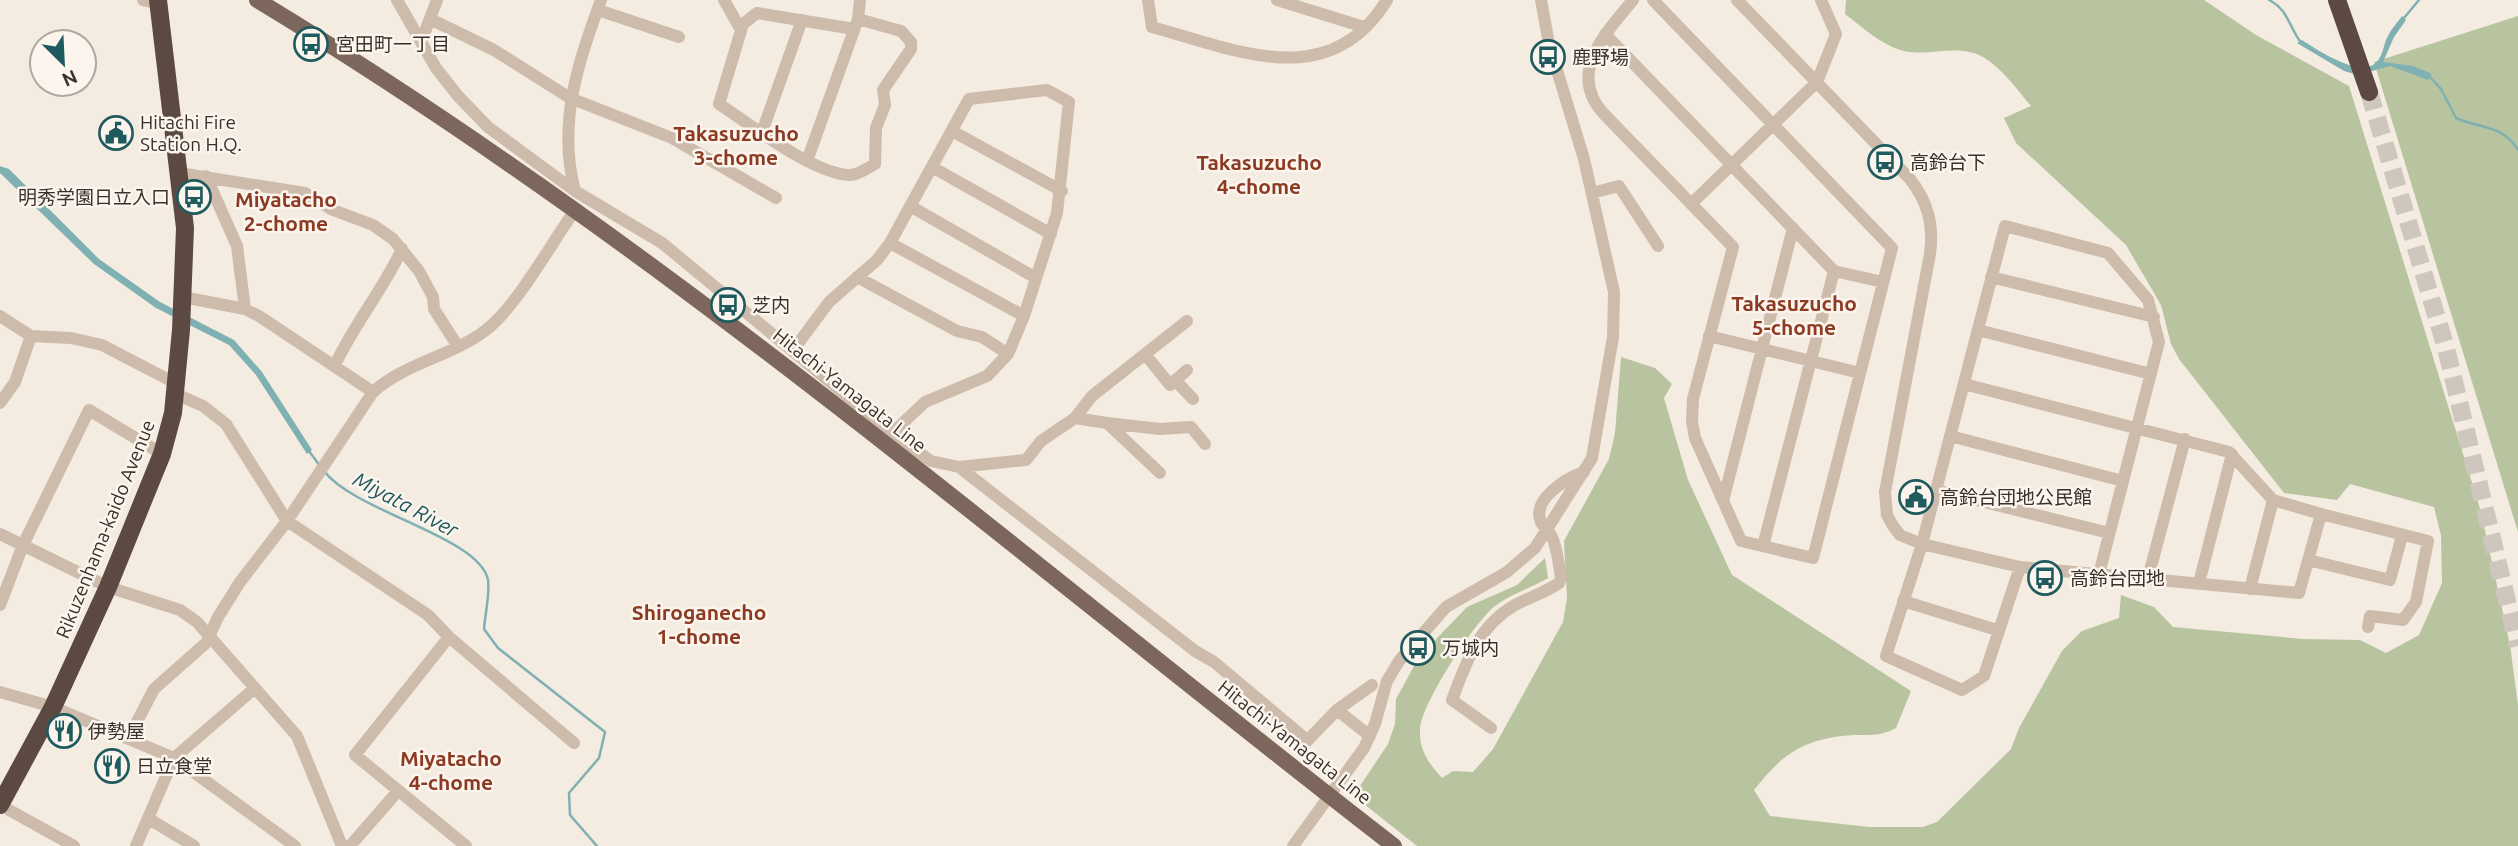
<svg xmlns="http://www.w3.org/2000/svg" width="2518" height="846" viewBox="0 0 2518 846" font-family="Ubuntu,'Noto Sans JP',sans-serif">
	<rect width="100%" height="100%" fill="#f4ebe1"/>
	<path fill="#b8c4a0" d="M1846,0H2204L2256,35L2349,86L2481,512L2510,645L2518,705V846H1417L1359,800L1360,786L1388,744L1395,724L1396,699L1419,657L1467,607L1517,585L1545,558L1548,578C1531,588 1511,594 1495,606C1475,621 1420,706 1420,730C1419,750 1429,764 1442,778L1453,771L1473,772L1493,749L1563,622L1567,598L1564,541L1609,459L1615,433L1621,357L1655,368L1672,384L1664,398L1688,480L1732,575L1911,691L1896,728C1881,736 1871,735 1854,735C1805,738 1783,753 1754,790L1770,816L1869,827H1923L1937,822L2011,749L2019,728L2062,651L2082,631L2119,618L2121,595L2154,607L2173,627L2303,639L2360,640L2386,653L2419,635L2442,583L2441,535L2434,507L2350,484L2337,500L2284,493L2179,359L2171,344L2161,305L2126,245L2016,143L2004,118L2031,106C2017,89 2000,66 1981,56C1956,43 1926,58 1900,50C1879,43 1861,26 1845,14Z
		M2518,16V532L2374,62Z"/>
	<path fill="#7fb0b2" d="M2402,16L2406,20L2394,37L2383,62L2413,66L2432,74L2428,80L2390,66L2358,75L2344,71L2297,43L2302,40C2319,51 2365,82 2379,59C2384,51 2384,42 2389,34C2392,28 2398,22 2402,16Z
		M0,166L9,169L99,259L160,302L234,340L262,372L312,450L307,454L256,375L229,345L156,308L94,264L0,173Z"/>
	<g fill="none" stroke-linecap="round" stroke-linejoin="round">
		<path stroke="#7fb0b2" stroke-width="2.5" d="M2269,0C2289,10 2289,28 2302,44
			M2404,18L2419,0
			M2430,77L2441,89L2456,118C2480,129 2502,124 2518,150
			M309,451L320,466
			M324,471C355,512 480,537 488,580C490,595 485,614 484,629L498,648L605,732L599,758L569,793L570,815L597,846"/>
		<path stroke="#cfc6bd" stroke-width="18" stroke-dasharray="18 9" stroke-linecap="butt" d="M2369,92L2446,348L2518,646"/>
		<path stroke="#cdbbac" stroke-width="12" d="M143,0L158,3
			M397,0L436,68L458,96L488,127L575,191L662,243L892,433L931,461L959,467L1195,651L1214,662L1307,740
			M724,0L741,30
			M1148,0L1152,27C1236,50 1329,94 1387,0
			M1277,0L1364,27
			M1633,0C1606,33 1566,73 1604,114L1733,247L1693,399L1692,421L1695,438L1741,541L1813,558L1892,248L1653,0
			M1737,0L1910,179C1928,202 1934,225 1930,254L1885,492L1887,515L1893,526L1900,535L1922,544L2020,567L2299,593L2321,514L2273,500L2229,452L1964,384
			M598,10L679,37
			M430,19L494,50L570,98L672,138L776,198
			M854,29L757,13L743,24L719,104C751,125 813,174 850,175C859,175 867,168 875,164L876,128L885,105L883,90L911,49V42L901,31L858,19
			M1605,34L1834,271L1883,282
			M421,42L437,0
			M952,131L1062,191
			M762,132L802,20
			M807,161L858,19L860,0
			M932,167L1051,234
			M179,173L305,193L333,210L373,225L393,239L419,271L433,297L434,309L457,345
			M206,176L237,246L245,309
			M575,191C557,124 578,63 601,0
			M1592,193L1619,186L1658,246
			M1691,204L1817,82L1836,34L1821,0
			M910,206L1036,278
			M890,243L1024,316
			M857,277L957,331L982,337L1008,354
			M1991,277L2154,317
			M183,297L245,309L259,316L373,392
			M0,316L31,336L71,338L102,345L177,384
			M1978,330L2151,374
			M1709,336L1860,373
			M794,349L829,302L877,260L890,243L969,99L1047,90L1069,102L1057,213L1024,316L1008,354L987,376L925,402L888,437
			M1145,354L1170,385L1187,370
			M335,365C354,324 383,290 402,249
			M1175,380L1193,399
			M176,394L203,406L226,424L287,521L428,615L449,637L574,743
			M0,403L15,382L31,336
			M1075,418L1107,423L1160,473
			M1107,423L1160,429L1191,427L1205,444
			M1950,436L2123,481
			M959,467L1026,460L1041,441L1075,418L1092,396L1187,321
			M1936,490L2109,533
			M1723,501L1793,228
			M2321,514L2428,541L2416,602L2403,620L2370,616L2368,627
			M0,534L108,587L180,610L197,622L297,736L342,846
			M1763,546L1834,271
			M2308,560L2390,580L2402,536
			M2020,567L1984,676L1962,690L1886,656L1922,544L2005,226L2108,253L2148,300L2159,342L2099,574
			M2148,578L2185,439
			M2199,583L2232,454
			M2250,589L2273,500
			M1903,601L1997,630
			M0,605L23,545L89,410L162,454
			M449,637L355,755L466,846
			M0,692L53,707L174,758L295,846
			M1337,710L1370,736
			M1491,728L1452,700C1466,663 1478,626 1515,605C1529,597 1545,593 1559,583L1561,578C1559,565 1557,546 1551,535C1548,530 1543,527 1541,522C1531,499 1567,478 1584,472
			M128,739L154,689L206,643L218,617L240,582L287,521L373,392C405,363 452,356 486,330C518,305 551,243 576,209
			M1302,746L1337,710L1372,685
			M0,805L74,846
			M149,819L194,846
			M136,846L174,758L255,688
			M350,846L398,791
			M1293,846L1364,748L1375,724L1387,681L1399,661L1446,607L1507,572L1535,548L1592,458L1613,337L1614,292L1584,159L1549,44L1541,0"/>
		<path stroke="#7d675c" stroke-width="16" d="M257,0C663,245 1020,557 1394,846"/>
		<path stroke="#5c4a42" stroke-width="18" d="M2337,0L2369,92
			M0,805L53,707L108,587L162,454L173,413L181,330L185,228L158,0"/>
	</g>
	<defs>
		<g id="bus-ring" transform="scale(1.75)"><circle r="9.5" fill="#fbf5ee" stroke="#1f5a5e" stroke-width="1.5"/><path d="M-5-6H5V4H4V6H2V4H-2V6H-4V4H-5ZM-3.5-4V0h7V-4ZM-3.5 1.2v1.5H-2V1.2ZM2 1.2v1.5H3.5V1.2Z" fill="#1f5a5e"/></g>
		<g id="civic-ring" transform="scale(1.75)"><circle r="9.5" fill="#fbf5ee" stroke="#1f5a5e" stroke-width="1.5"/><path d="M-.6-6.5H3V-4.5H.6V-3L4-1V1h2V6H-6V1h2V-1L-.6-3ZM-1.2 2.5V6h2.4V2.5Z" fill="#1f5a5e"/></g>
		<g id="restaurant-ring" transform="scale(1.75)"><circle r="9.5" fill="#fbf5ee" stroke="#1f5a5e" stroke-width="1.5"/><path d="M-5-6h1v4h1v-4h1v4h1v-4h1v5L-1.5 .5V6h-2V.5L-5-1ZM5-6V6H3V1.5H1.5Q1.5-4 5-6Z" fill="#1f5a5e"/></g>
	</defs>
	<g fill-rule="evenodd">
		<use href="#bus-ring" x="311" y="44"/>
		<use href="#bus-ring" x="1548" y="57"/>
		<use href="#civic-ring" x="116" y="133"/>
		<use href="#bus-ring" x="1885" y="162"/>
		<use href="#bus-ring" x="194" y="197"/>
		<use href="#bus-ring" x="728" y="305"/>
		<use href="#civic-ring" x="1916" y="497"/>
		<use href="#bus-ring" x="2045" y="578"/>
		<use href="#bus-ring" x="1418" y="648"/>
		<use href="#restaurant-ring" x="64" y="731"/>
		<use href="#restaurant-ring" x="112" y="766"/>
	</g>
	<g text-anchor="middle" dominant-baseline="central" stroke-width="5" stroke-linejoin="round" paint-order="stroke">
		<g font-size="19" fill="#3b302b" stroke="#fbf5ee" text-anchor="start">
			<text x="336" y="44">宮田町一丁目</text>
			<text x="1572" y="57">鹿野場</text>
			<text x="140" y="122">Hitachi Fire<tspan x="140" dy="22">Station H.Q.</tspan></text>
			<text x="1910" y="162">高鈴台下</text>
			<text x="170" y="197" text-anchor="end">明秀学園日立入口</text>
			<text x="752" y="305">芝内</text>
			<text x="1940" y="497">高鈴台団地公民館</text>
			<text x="2070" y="578">高鈴台団地</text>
			<text x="1442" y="648">万城内</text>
			<text x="88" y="731">伊勢屋</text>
			<text x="136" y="766">日立食堂</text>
		</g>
		<g font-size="19" fill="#3b302b" stroke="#fbf5ee">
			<text transform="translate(850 390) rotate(38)">Hitachi-Yamagata Line</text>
			<text transform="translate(105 529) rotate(-68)">Rikuzenhama-kaido Avenue</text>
			<text transform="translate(1295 742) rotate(38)">Hitachi-Yamagata Line</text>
		</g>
		<g font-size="21" font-weight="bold" fill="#8c3b22" stroke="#fbf5ee">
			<text x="736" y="133">Takasuzucho<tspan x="736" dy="24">3-chome</tspan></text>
			<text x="1259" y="162">Takasuzucho<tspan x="1259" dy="24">4-chome</tspan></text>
			<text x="286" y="199">Miyatacho<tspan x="286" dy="24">2-chome</tspan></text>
			<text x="1794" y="303">Takasuzucho<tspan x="1794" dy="24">5-chome</tspan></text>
			<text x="699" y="612">Shiroganecho<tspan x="699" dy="24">1-chome</tspan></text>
			<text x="451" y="758">Miyatacho<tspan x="451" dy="24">4-chome</tspan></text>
		</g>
		<g font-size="21" font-style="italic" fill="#1f5a5e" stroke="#fbf5ee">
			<text transform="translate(406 504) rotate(28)">Miyata River</text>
		</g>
	</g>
	<g transform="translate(63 63) rotate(156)"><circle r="33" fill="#fbf5ee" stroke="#aea6a0" stroke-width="2"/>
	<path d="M0-5L12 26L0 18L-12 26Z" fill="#1f5a5e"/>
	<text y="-10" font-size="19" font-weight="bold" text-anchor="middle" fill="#3b302b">N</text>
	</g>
</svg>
